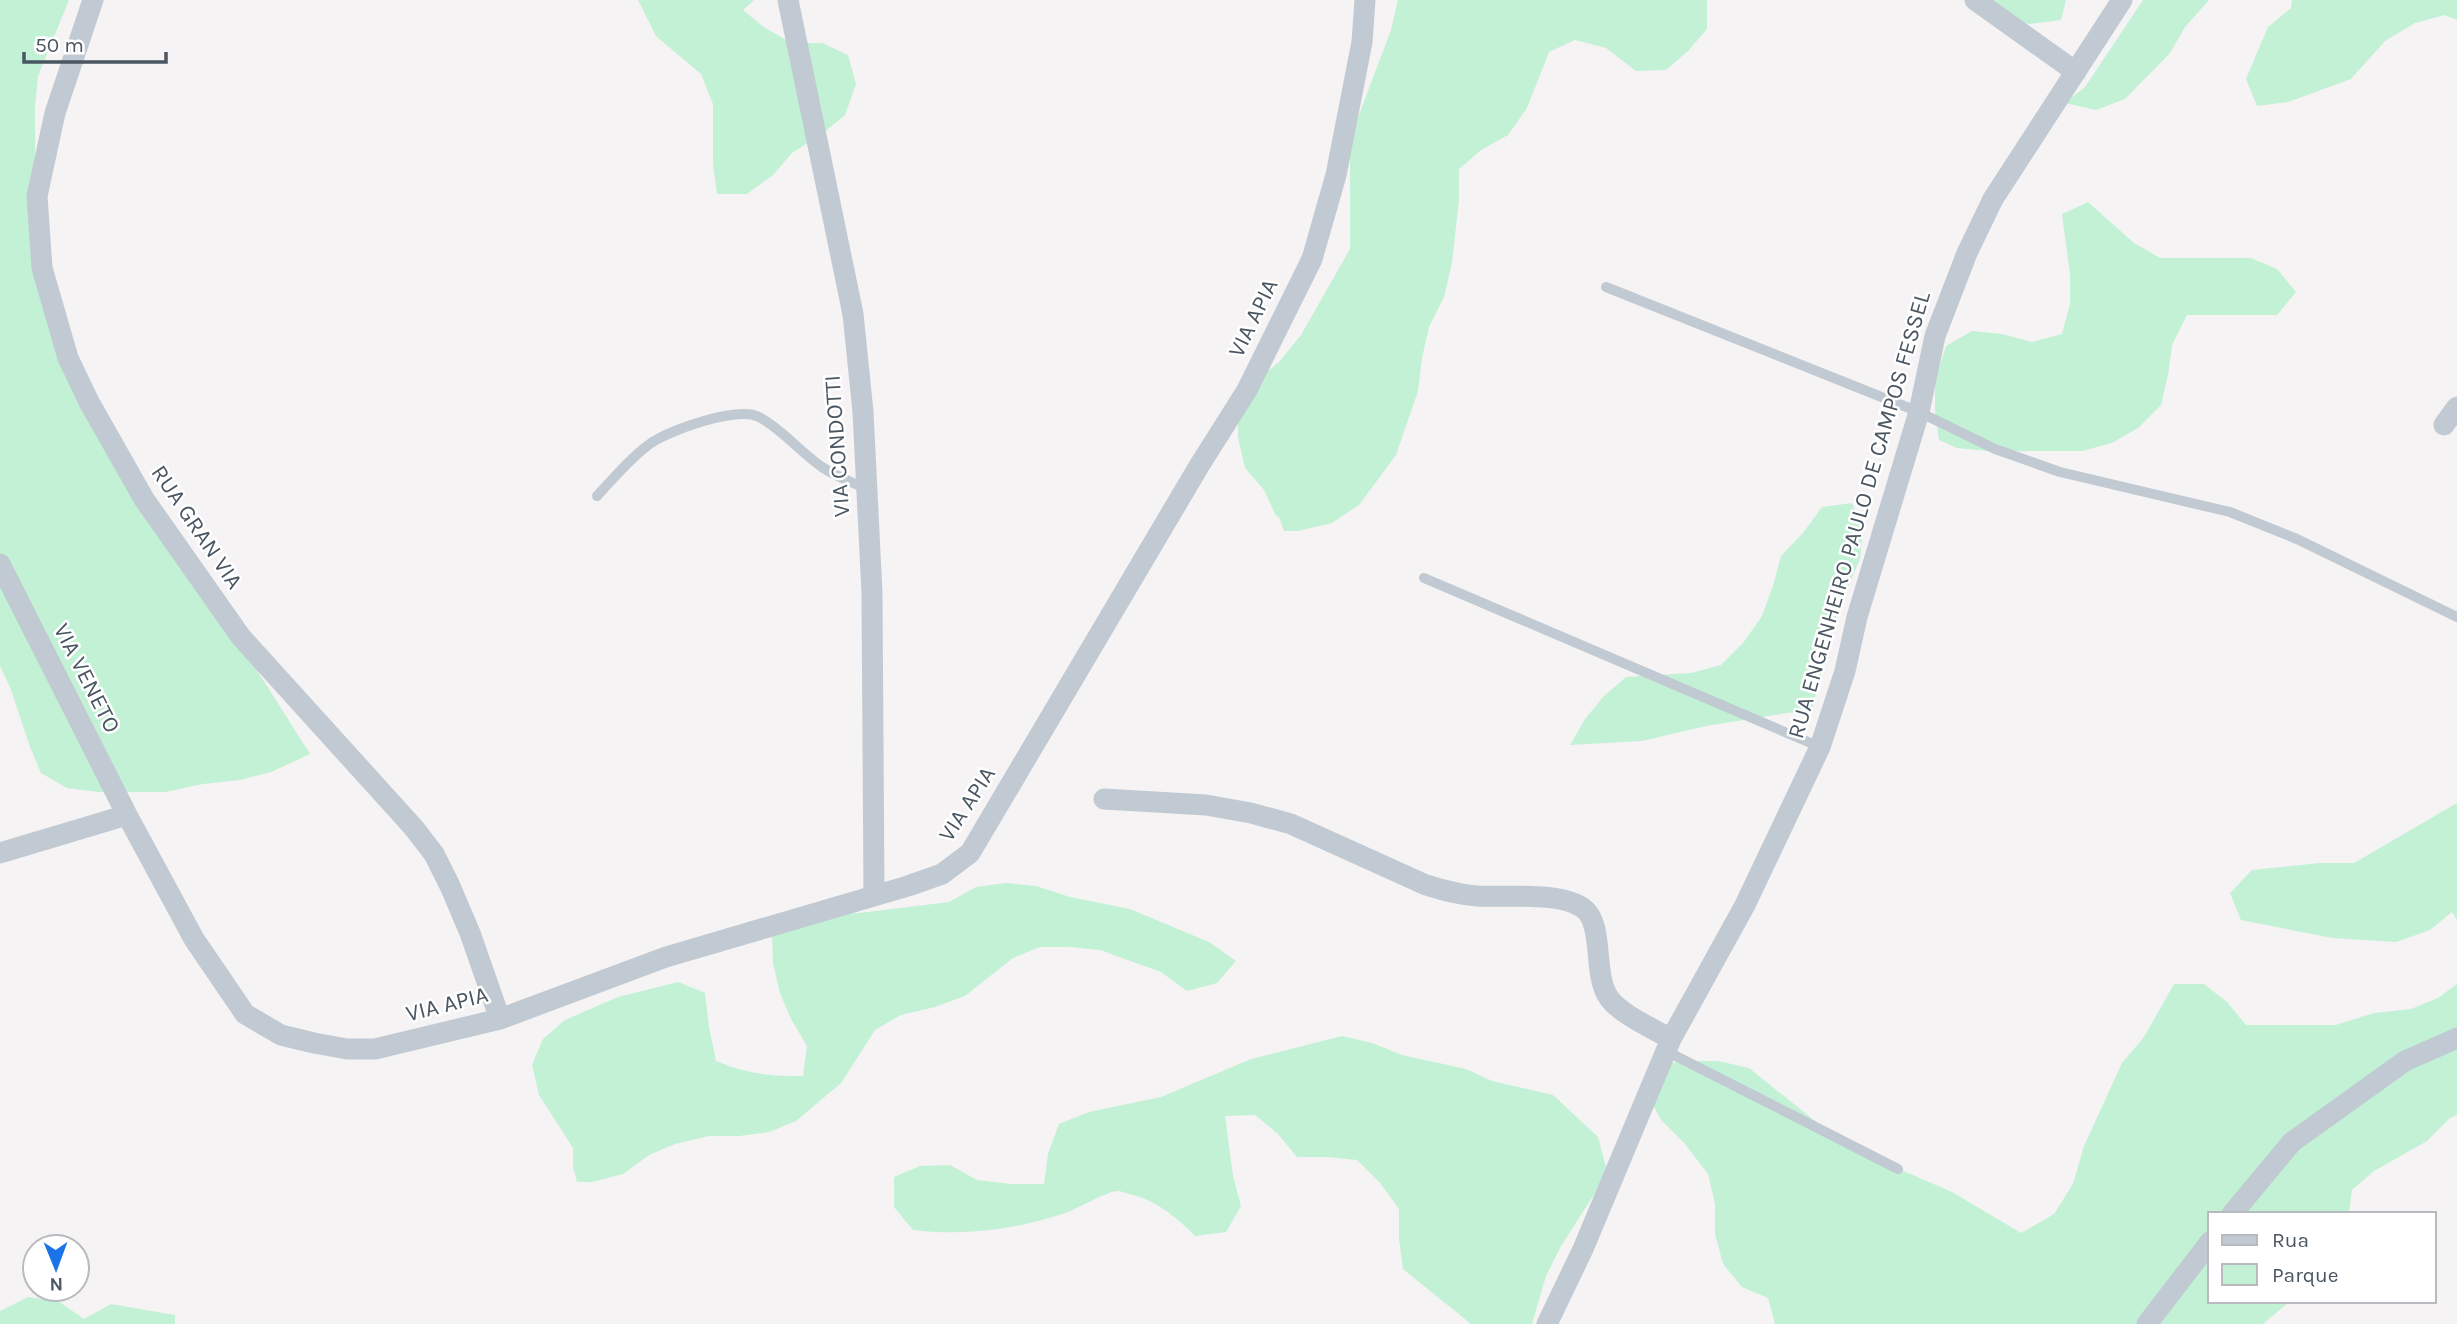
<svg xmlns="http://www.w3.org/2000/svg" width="2457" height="1324" viewBox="0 0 2457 1324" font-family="Karla,sans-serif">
	<rect width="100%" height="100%" fill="#f5f3f3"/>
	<path fill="#c3f1d5" d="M0,0H69L38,76L35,106V265L70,355L198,577L310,754L271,772L240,780L203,784L165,792H98L67,788L41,773L30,747L10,687L0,666Z
		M638,0H754L743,10L765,28L792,43H822L848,55L856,84L845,115L822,134L792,153L773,175L747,194H717L713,164V104L701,74L656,36Z
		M1398,0H1707V29L1688,51L1666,70L1636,71L1606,48L1575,40L1549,52L1527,108L1508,135L1481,150L1459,169V199L1452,263L1444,297L1429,327L1422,358L1418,391L1396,455L1359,505L1332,523L1298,531H1284L1279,517L1276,516L1264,490L1245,468L1238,437V403L1256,381L1279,362L1301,335L1350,249V151L1357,120L1391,30Z
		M1981,0H2066L2061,20L2031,24L2001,20Z
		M2143,0H2209L2185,27L2170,53L2125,99L2096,110L2065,103L2085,87Z
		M2292,0H2457V20L2445,15L2415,23L2385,41L2351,79L2288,102L2257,106L2246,79L2268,27L2291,8Z
		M2088,202L2134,243L2160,258H2251L2277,269L2296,292L2277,315H2187L2172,345L2168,375L2161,405L2138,428L2112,443L2082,451H1988L1957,448L1939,440L1935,410V380L1946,346L1972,331L2002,334L2032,342L2062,334L2070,304V274L2062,214Z
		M1852,503L1863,529L1860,559L1837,612L1812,709L1706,726L1642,741L1570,745L1585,719L1604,696L1626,677L1691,673L1721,665L1743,643L1762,616L1773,586L1781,556L1803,533L1822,507Z
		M2457,803V920L2452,912L2430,930L2396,942L2332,938L2241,920L2230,893L2252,870L2320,863H2354Z
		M1006,883L1036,886L1070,897L1130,909L1209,942L1236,961L1217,983L1187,991L1161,972L1100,950L1070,947H1040L1013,958L965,996L935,1007L901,1015L875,1030L841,1083L796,1121L769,1132L739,1136H709L675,1144L649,1155L623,1174L592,1182H577L573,1167V1148L539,1095L532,1065L543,1039L565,1020L618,997L678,982L705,993L709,1027L716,1061C748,1074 768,1076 803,1076L807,1046L791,1019L780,993L773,963L772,933L795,914L859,913L949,902L976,887Z
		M2174,984H2204L2227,1002L2246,1025H2336L2374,1013L2411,1009L2438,998L2457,984V1115L2450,1118L2427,1141L2374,1171L2352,1190L2349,1214H2210V1301H2290L2263,1324H1775L1768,1298L1742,1287L1723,1264L1715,1234V1204L1708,1174L1685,1144L1662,1121L1647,1095L1654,1065L1685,1061H1718L1749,1068L1820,1125L1892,1166L1952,1192L2021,1233L2054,1214L2073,1184L2084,1146L2122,1063L2144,1037Z
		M1342,1036L1372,1043L1402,1055L1466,1069L1492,1081L1553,1095L1598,1137L1606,1167L1595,1193L1561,1246L1546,1276L1532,1324H1471L1403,1269L1399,1239V1209L1380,1183L1357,1160L1327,1157H1297L1278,1134L1255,1115L1225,1116L1233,1176L1241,1206L1226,1232L1195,1236C1177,1218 1159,1202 1133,1195C1128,1194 1122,1191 1117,1191C1105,1192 1076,1210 1062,1214C1013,1230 964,1236 913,1230L894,1207V1177L920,1166L950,1165L977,1180L1011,1184H1044L1048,1154L1059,1124L1089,1112L1161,1097L1251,1059Z
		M28,1297L58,1301L84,1319L111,1304L175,1315V1324H0V1311Z"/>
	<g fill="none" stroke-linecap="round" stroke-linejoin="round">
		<path stroke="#c1cad2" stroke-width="10" d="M1606,287L1919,412L1995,449L2060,472L2230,512L2297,539L2457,617
			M597,496C614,478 630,458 651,443C671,430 736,406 759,417C782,429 800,452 822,467C835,476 852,482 866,489
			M1424,578L1820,747
			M1666,1051L1898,1169"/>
		<path stroke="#c1cad2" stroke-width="21" d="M93,0L55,113L37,196L42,268L68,358L89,402L144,499L241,637L414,828L434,854L450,886L470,933L500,1019
			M788,0L853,314L863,412L872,593L874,895
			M1975,0L2076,72
			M2444,425L2457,407
			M0,564L127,815L194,939L245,1014L281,1035L314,1043L347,1049H375L500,1019L666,957L908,886L942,874L970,853L1199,466L1247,390L1312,259L1336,175L1362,42L1365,0
			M1104,799L1206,805L1251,813L1291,824L1426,885C1443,890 1459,895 1477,896C1506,898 1559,891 1583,908C1605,924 1592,974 1609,998C1620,1014 1654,1029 1671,1039
			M0,853L127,815
			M2232,1214L2292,1142L2405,1061L2457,1038
			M1547,1324L1583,1249L1671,1039L1745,905L1820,747L1845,671L1857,617L1919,412L1935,336L1967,253L1993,199L2122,0
			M2147,1324L2210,1242"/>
	</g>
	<g text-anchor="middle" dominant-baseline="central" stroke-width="5" stroke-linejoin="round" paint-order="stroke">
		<g font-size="23" fill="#4a5661" stroke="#fff">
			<text transform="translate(1253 318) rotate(-64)">VIA APIA</text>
			<text transform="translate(837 446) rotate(-94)">VIA CONDOTTI</text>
			<text transform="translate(1859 515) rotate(-74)">RUA ENGENHEIRO PAULO DE CAMPOS FESSEL</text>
			<text transform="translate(197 527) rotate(56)">RUA GRAN VIA</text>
			<text transform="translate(87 678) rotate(63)">VIA VENETO</text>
			<text transform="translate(967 804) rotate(-57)">VIA APIA</text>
			<text transform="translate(447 1004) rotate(-14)">VIA APIA</text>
		</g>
	</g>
	<rect x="2208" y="1212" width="228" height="91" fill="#ffffff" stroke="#b7bbc0" stroke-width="2"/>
	<rect x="2222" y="1235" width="35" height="10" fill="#c1cad2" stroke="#b7bbc0" stroke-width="2"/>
	<text x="2272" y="1247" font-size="21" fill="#4a5661">Rua</text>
	<rect x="2222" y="1264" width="35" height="21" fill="#c3f1d5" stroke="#b7bbc0" stroke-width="2"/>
	<text x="2272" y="1282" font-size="21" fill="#4a5661">Parque</text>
	<g transform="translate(56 1268) rotate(179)"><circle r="33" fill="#ffffff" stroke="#b7bbc0" stroke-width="2"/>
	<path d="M0-5L12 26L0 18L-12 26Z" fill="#1a73e8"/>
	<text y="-10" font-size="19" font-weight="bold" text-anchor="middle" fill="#4a5661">N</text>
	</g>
	<path d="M24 52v10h142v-10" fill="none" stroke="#4a5661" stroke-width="3.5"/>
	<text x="35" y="52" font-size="21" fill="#4a5661" stroke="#ffffff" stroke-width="5" paint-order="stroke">50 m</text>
</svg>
